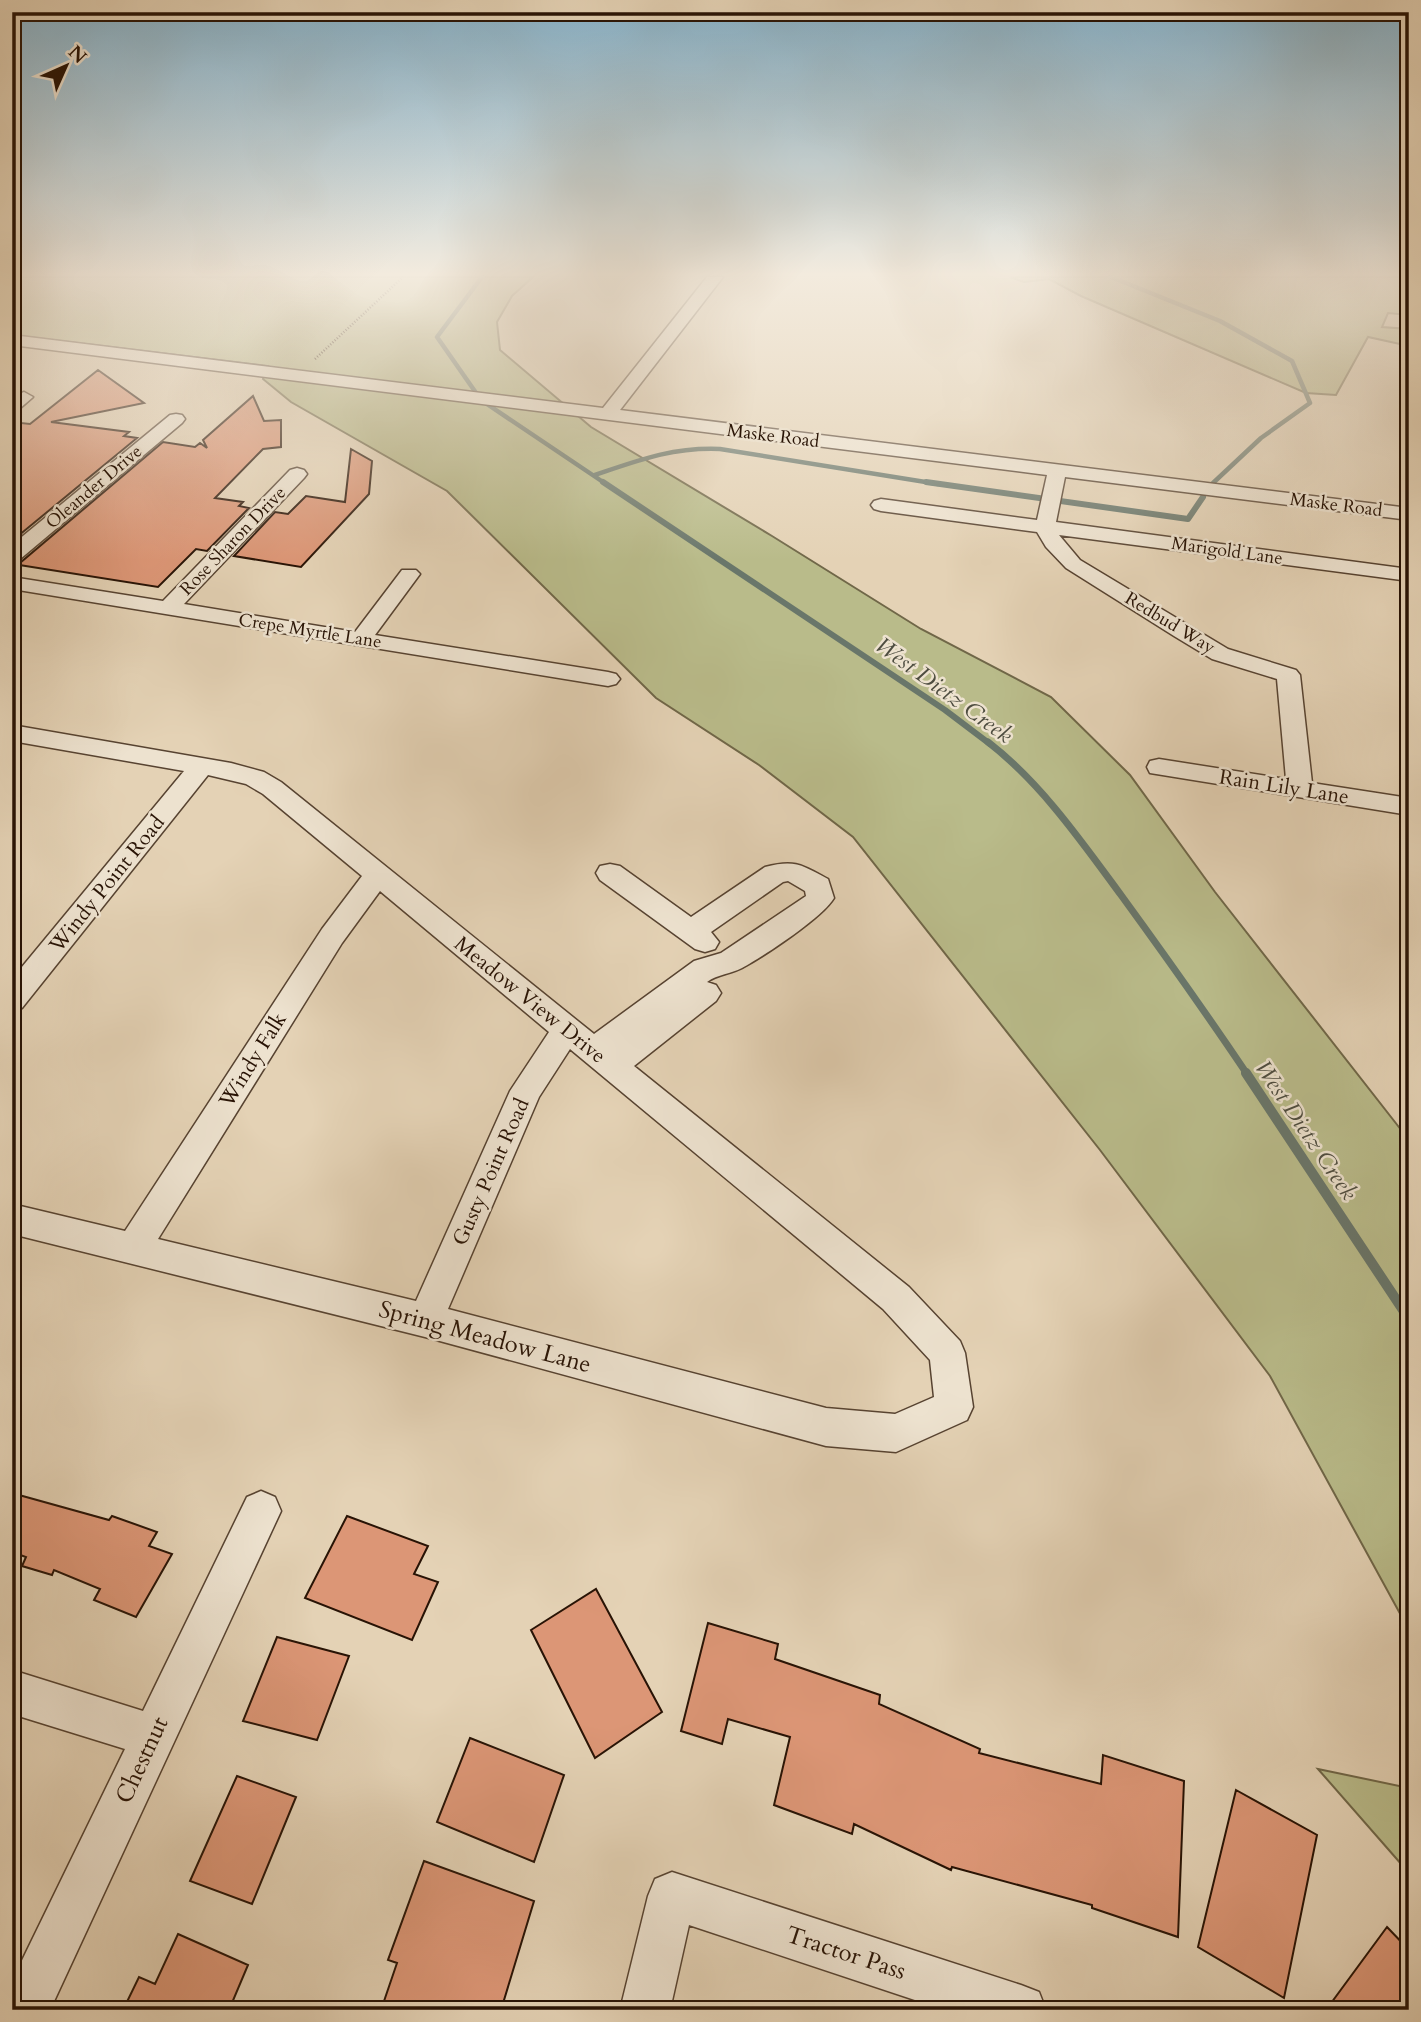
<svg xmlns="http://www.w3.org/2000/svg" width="1421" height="2022" viewBox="0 0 1421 2022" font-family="Cardo,serif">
	<rect width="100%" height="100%" fill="#e4d2b5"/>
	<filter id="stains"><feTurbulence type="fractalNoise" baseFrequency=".00286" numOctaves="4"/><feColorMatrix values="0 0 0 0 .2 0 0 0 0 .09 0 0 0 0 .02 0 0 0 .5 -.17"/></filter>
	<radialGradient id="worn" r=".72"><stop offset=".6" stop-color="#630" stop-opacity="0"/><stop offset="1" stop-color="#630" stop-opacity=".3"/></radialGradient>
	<path fill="#b9bb8a" stroke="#706748" stroke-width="2" d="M12,277H533L512,296L497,322L500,350L591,427L772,536L921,629L1051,697L1130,775L1215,892L1409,1140V1630L1270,1376L1100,1150L853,837L759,765L656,698L447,491L291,402L263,379L268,366L12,335Z
		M1010,277H1407L1404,281L1409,283V315L1388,313L1382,327L1409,329V346L1368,337L1336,395L1306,393L1081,296L1049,279L1024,282Z
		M1318,1769L1409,1788V1873Z"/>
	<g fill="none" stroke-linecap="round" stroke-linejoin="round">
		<path stroke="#69766a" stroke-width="4.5" d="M482,277L437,337L481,400L606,484
			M1111,277L1220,321L1292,361L1310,403L1261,438L1213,483
			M595,475C639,460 673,447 720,449L938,484"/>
		<path stroke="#69766a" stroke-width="6" d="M603,482L945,710L990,744
			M926,482L1188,519L1203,497"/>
		<path stroke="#69766a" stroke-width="7" d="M988,742C1041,783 1082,842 1121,895C1164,954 1206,1013 1247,1074"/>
		<path stroke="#69766a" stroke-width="10" d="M1246,1073L1409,1319"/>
	</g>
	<path fill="#dc9676" stroke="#281305" stroke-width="2" d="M98,370L144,403L51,422L129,432L124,436L137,438L12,541V422L30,424Z
		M253,396L264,421L281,420V447L263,449L215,498L243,502L239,506L249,508L207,551L196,549L158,587L13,564L21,562L163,442L195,447L200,443L207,448L203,440Z
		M351,449L372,461L369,494L301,567L234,556L275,512L288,514L306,496L345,502Z
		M19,1495L109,1520L112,1516L157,1532L149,1546L172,1554L136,1617L94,1600L100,1589L54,1570L52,1575L22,1566L26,1557L12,1552V1506Z
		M347,1516L428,1546L414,1574L438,1582L412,1640L305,1598Z
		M596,1589L662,1712L595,1758L531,1630Z
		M708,1623L778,1644L775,1659L880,1695L879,1704L980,1749L979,1753L1101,1784L1103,1755L1184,1781L1178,1937L1092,1908V1905L952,1867L951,1870L854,1824L852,1834L774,1805L790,1737L728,1719L722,1744L681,1731Z
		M277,1637L349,1656L317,1740L243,1721Z
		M470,1738L564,1775L534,1862L437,1822Z
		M237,1776L296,1797L252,1904L190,1881Z
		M1236,1790L1317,1835L1284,1998L1198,1947Z
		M424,1861L534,1901L501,2010H381L397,1963L388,1960Z
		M1387,1927L1409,1950V2010H1326Z
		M178,1934L248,1965L229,2010H123L139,1977L155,1984Z"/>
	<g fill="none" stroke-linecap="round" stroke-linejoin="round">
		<g stroke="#574331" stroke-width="3">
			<path id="minor" d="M707,277H723L620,410L1409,508V520L1065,477L1056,522L1409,569V581L1059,535L1080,560L1228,649L1296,670L1300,675L1312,783L1409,798V815L1150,773L1147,767L1150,761L1159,759L1286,779L1277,679L1212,659L1174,636L1066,568L1046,547L1037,532L881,511L874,509L871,505L874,501L881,499L1037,520L1047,475L12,345V335L603,408Z
				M24,392L33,397L18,410L12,411V397Z
				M176,414L182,415L185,419L182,423L19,560L12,562V545L170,415Z
				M297,468L304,470L307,474L304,478L184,604L355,632L402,570H416L420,574L375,635L608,672L616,674L620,679L616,684L608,686L12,589V577L163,601L290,470Z
				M12,725L231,763L264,772L281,782L594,1034L694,961L721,953L806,896L805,891L788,881L783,882L711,932L719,942L715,949L705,952L695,949L600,880L596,873L600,866L610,864L620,866L691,917L765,867C795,859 802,865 828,879L834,898C822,918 764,956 742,968C731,974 718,974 707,982L716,985L721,993L716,1001L634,1066L909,1287L960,1341L965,1353L973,1407L967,1420L896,1452L826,1446L425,1337L12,1234V1204L125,1231L322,929L362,876L263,794L246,784L208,775L22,1008L12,1011V979L184,771L12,741ZM380,891L549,1032L510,1091L416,1301L158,1239L342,943ZM570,1049L883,1309L930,1360L934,1397L895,1414L826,1408L448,1309L539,1097Z
				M261,1491L275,1497L281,1511L50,2010H12V1981L125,1749L12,1714V1670L143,1711L247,1497Z
				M672,1872L1021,1985L1039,1992L1046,2010H945L689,1925L670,2010H620L648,1896L655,1879Z"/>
		</g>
		<path stroke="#281305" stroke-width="2.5" stroke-dasharray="1 2" stroke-linecap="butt" d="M315,359L403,277"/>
		<use href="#minor" fill="#ede2cf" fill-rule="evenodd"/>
	</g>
	<linearGradient id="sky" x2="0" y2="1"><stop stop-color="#87b6d1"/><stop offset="0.49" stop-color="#f3ebde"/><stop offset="1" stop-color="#f3ebde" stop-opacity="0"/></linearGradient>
	<rect width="1421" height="560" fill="url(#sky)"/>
	<g text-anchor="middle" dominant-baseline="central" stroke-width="5" stroke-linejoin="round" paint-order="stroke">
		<g font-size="18" fill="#281305" stroke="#ede2cf">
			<text transform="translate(773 436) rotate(7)">Maske Road</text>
			<text transform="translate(94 487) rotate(-40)">Oleander Drive</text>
			<text transform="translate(1336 505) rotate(7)">Maske Road</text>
			<text transform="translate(233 541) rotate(-46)">Rose Sharon Drive</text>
			<text transform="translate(1227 551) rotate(8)">Marigold Lane</text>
			<text transform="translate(1170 623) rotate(31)">Redbud Way</text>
			<text transform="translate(310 631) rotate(9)">Crepe Myrtle Lane</text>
		</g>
		<g font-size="21" fill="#281305" stroke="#ede2cf">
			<text transform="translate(1284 787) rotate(9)">Rain Lily Lane</text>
			<text transform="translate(107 884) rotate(-51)">Windy Point Road</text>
			<text transform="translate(530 1000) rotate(39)">Meadow View Drive</text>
			<text transform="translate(253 1060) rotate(-58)">Windy Falk</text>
			<text transform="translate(491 1172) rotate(-66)">Gusty Point Road</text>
		</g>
		<g font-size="23" font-style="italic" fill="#4e4d40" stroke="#ede2cf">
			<text transform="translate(944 690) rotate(36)">West Dietz Creek</text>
			<text transform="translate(1306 1130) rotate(56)">West Dietz Creek</text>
		</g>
		<g font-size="24" fill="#281305" stroke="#ede2cf">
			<text transform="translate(485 1337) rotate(15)">Spring Meadow Lane</text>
			<text transform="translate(142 1760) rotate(-65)">Chestnut</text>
			<text transform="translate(846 1953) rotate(18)">Tractor Pass</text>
		</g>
	</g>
	<rect width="1421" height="2022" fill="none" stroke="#e4d2b5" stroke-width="42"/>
	<rect x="14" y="14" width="1393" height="1994" fill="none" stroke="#281305" stroke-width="3.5"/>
	<rect x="21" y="21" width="1379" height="1980" fill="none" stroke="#281305" stroke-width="2"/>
	<g transform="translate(66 66) rotate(45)" stroke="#ede2cf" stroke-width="5" paint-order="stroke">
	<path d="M0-5L12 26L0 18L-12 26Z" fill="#281305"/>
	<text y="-10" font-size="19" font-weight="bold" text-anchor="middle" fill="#281305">N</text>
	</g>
	<rect width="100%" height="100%" filter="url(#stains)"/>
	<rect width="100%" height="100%" fill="url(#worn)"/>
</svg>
